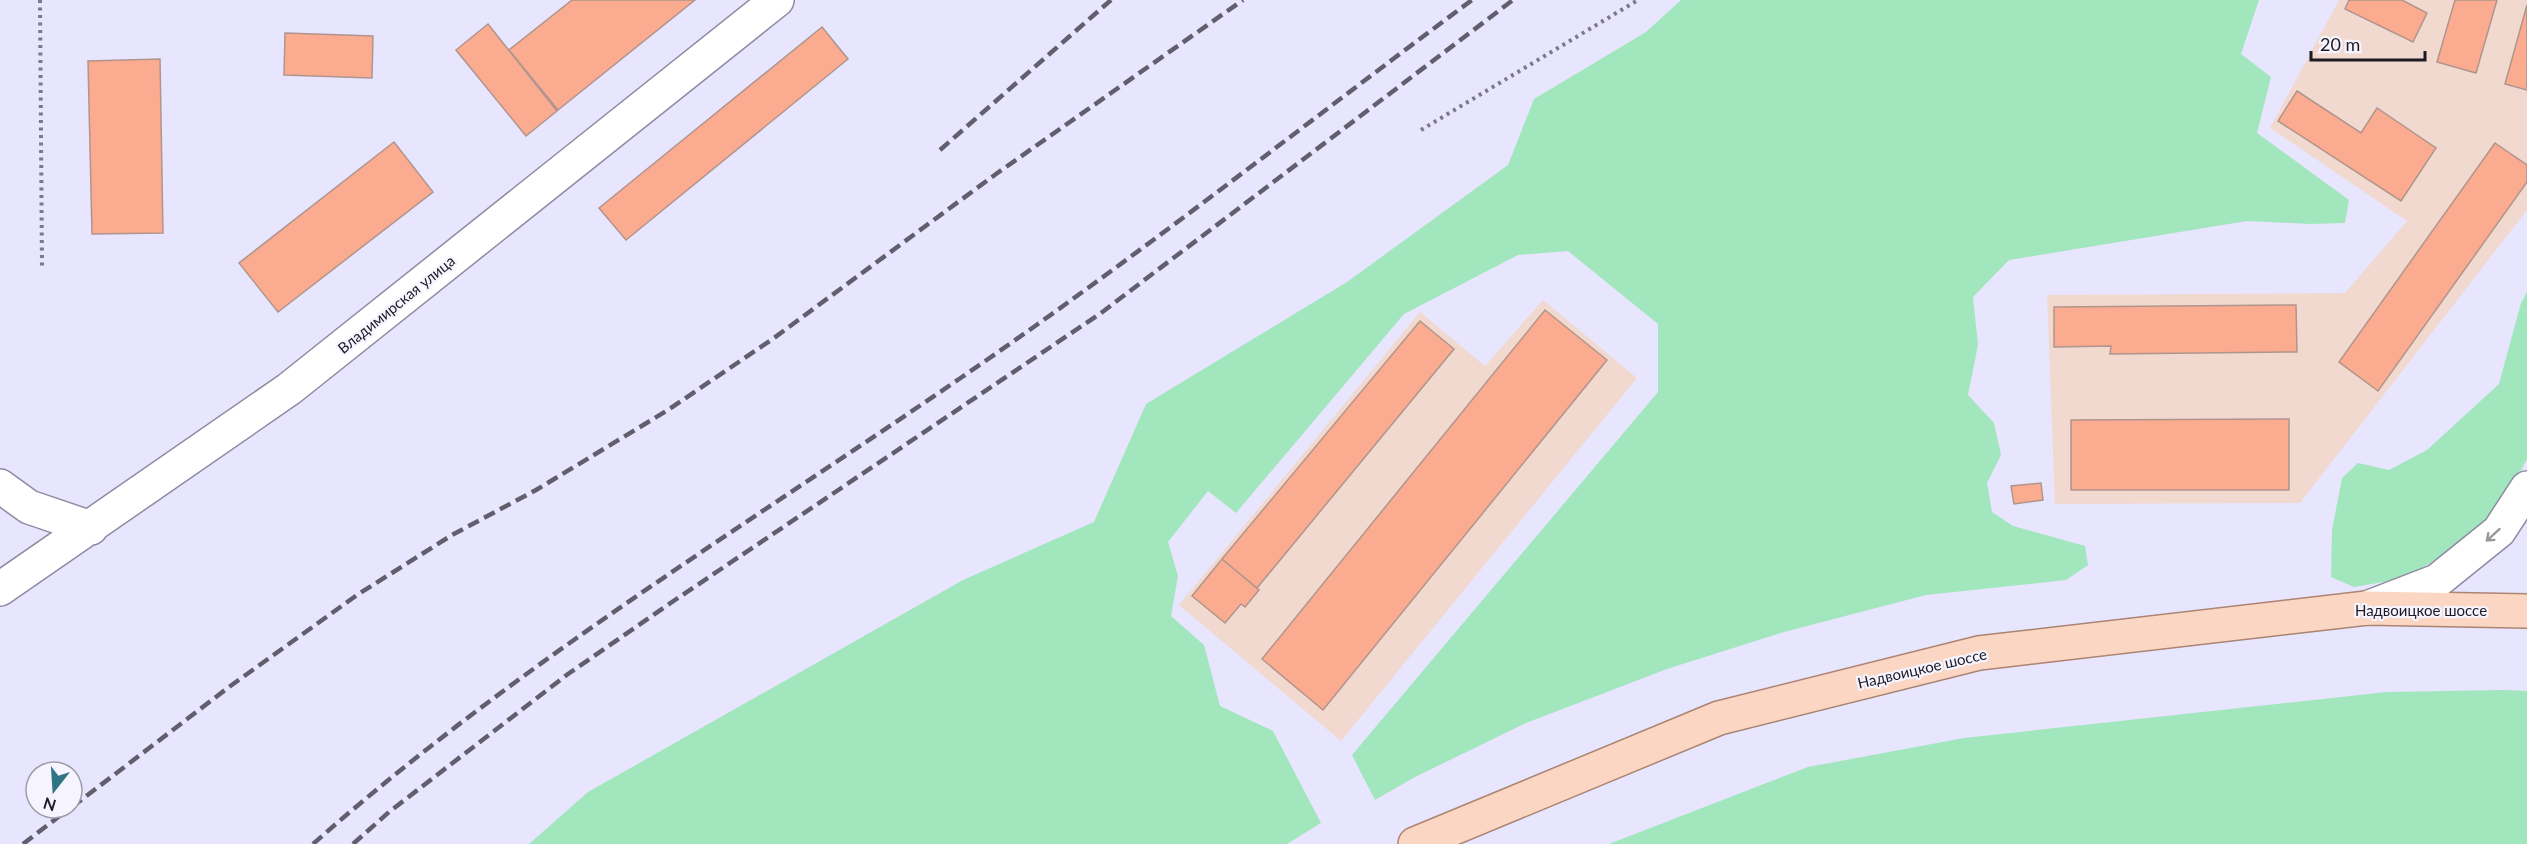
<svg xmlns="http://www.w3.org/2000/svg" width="2527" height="844" viewBox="0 0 2527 844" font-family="Lato,sans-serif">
	<rect width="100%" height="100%" fill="#e8e5fe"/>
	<path fill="#f1d9cf" d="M2339,0H2527V210L2300,503L2055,504L2047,295L2345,293L2407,221L2270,128Z
		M1543,300L1637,378L1341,741L1179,605L1420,312L1485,366Z"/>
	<path fill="#a2e6bd" d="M1681,0H2259L2241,54L2271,77L2257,133L2349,200L2345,223L2310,224L2247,221L2009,260L1973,297L1978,345L1968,395L1994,423L2001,455L1987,483L1992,512L2013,526L2085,546L2088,565L2066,580L1926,595L1784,632L1667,669L1526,723L1415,777L1375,800L1352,755L1658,392V324L1568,251L1518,255L1404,314L1236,513L1208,491L1168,542L1178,576L1171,616L1204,645L1220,706L1273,731L1321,823L1287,844H529L588,792L963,580L1094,522L1146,404L1347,282L1508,165L1534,99L1646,32Z
		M2527,292V459L2503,504L2456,548L2402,579L2354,587L2331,577L2332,530L2342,478L2358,463L2389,470L2427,450L2499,384L2521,303Z
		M2504,690L2527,691V844H1609L1808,767L1964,738L2387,692Z"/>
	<path fill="#faab90" stroke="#b0958c" stroke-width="1.5" d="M572,0H695L558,110L509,50Z
		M2349,0H2402L2427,13L2413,42L2345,9Z
		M2455,0H2497L2476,73L2437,62Z
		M2527,5V90L2505,84Z
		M488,24L557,111L526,136L456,50Z
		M822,27L848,59L626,240L599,208Z
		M285,33L373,36L372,78L284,75Z
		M160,59L163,233L92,234L88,61Z
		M2297,91L2361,133L2377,108L2436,148L2401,201L2278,121Z
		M394,142L433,192L278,312L239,263Z
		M2495,143L2527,165V182L2378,391L2339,362Z
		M2296,305L2297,352L2110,354L2111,346L2054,347V307Z
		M1545,310L1607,360L1323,710L1262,659Z
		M1420,321L1454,349L1257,588L1222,559Z
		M2289,419V490H2071V420Z
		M2041,483L2043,500L2014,504L2011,486Z
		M1222,559L1259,590L1245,607L1241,604L1225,623L1192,596Z"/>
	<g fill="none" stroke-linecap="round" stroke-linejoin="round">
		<g stroke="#8e8aa2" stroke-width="36">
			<path id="minor" d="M0,486L29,507L91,528
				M0,589L289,389L777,0
				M2367,608L2437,581L2499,531L2527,488"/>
		</g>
		<g stroke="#ab8472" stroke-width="36">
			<path id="major" d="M1415,844L1719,718L1979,653L2367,608L2527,611"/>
		</g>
		<path stroke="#7a7889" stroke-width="4" stroke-dasharray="3 4.5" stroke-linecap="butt" d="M40,0L42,267
			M1421,130L1638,0"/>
		<use href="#minor" stroke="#fff" stroke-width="33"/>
		<use href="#major" stroke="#fbd7c3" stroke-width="33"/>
		<path stroke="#615f6e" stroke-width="4.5" stroke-dasharray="12 6" stroke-linecap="butt" d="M940,150L1111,0
			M72,807L229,687L357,595L452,535L536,490L668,410L774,338L996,174L1243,0
			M23,844L70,808
			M313,844C513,667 742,528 962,377C1136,258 1302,126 1472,0
			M353,844L389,812L568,674L675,600L1101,313L1513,0"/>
	</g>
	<defs><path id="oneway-shaft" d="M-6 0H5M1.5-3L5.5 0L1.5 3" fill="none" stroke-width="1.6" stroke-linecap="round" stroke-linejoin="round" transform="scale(1.5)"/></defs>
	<use stroke="#99999d" href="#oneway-shaft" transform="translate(2493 535) rotate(138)"/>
	<g text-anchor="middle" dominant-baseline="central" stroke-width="4.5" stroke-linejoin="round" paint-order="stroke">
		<g font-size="15" fill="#1d1c25" stroke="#f5f4ff">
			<text transform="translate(396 304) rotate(-39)">Владимирская улица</text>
			<text x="2421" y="610">Надвоицкое шоссе</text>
			<text transform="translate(1922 668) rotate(-13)">Надвоицкое шоссе</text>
		</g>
	</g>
	<g transform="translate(54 790) rotate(197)"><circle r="28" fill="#f5f4ff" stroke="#9f9ea8" stroke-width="1.5"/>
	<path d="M0-4.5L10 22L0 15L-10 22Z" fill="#2f7583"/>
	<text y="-9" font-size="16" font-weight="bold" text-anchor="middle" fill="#1d1c25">N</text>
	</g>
	<path d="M2311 51v9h114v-9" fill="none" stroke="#1d1c25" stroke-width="3"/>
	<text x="2320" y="51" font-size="18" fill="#1d1c25" stroke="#f5f4ff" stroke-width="4.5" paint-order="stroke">20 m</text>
</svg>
